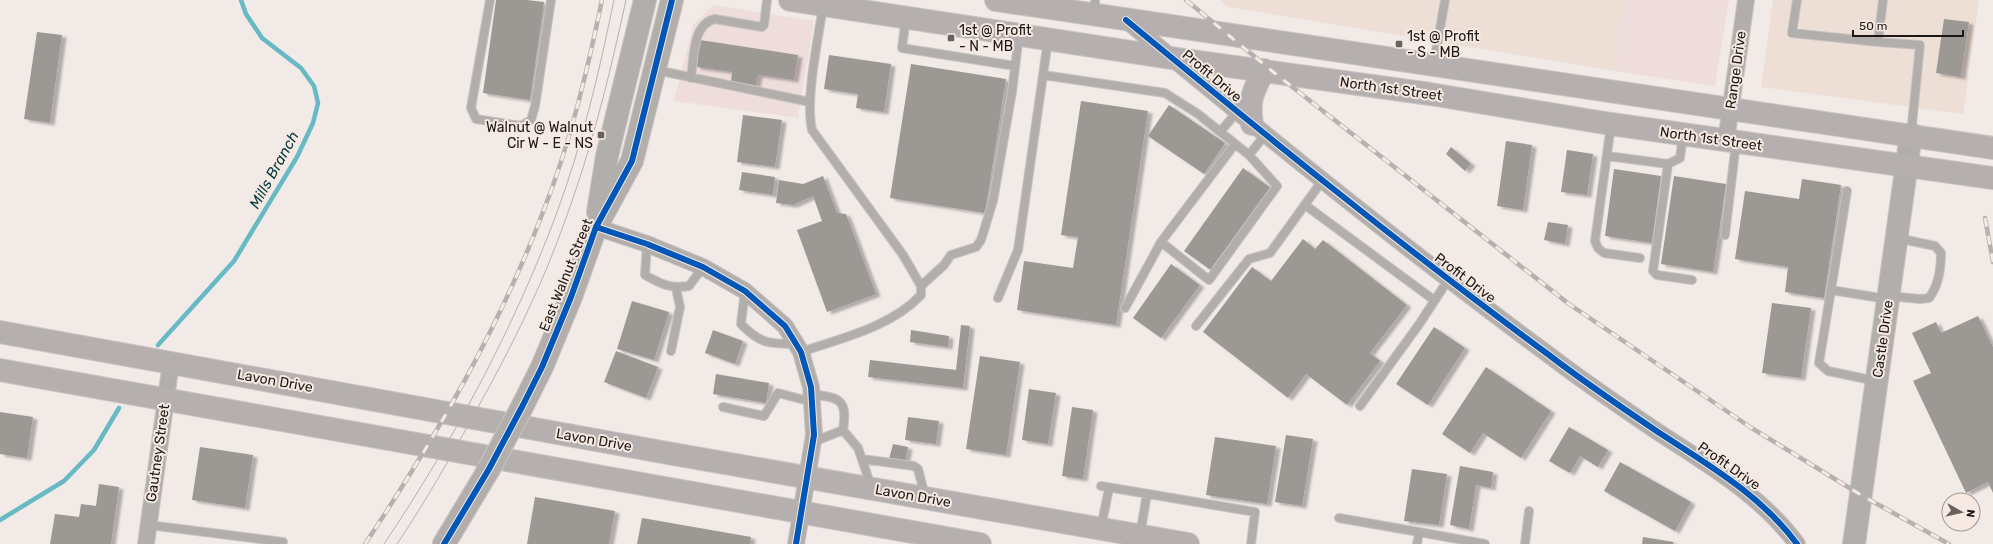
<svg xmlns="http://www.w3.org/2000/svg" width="1993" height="544" viewBox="0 0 1993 544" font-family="Rubik,sans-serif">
	<defs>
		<filter id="shadow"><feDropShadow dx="4.5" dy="2.5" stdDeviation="1" flood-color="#0004"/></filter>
	</defs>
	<rect width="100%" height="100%" fill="#f1eae6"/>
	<path fill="#efdddc" d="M1623,0H1729L1715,86L1614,71Z
		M713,5L814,21L798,118L674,101L693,25Z"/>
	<path fill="#eedfd6" d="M1773,0H1979L1963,114L1761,87Z"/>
	<path fill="#eddfd5" d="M1220,0H1623L1614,71L1228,7Z"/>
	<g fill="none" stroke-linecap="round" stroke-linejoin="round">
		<path stroke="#66b9c5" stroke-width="4.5" d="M158,345L234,261L297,157L313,123L318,103L314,86L301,68L262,38L246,14L241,0
			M0,520L64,481L94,450L119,408"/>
	</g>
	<path fill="#9c9894" filter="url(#shadow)" d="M496,0H527L544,2L530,100L483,93Z
		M1944,19L1969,22L1961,77L1936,73Z
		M37,32L62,35L50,123L24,119Z
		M700,40L798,55L794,80L758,75L756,85L731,82L732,72L696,67Z
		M829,55L891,64L884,112L856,108L858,94L824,89Z
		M911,64L1006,79L985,213L890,198Z
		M1081,101L1148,111L1116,325L1017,310L1024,261L1073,268L1078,237L1061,235Z
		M1169,105L1225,143L1204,174L1148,136Z
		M743,115L782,120L775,167L737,162Z
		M1506,141L1532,145L1523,210L1497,206Z
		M1451,147L1471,164L1465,171L1446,154Z
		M1567,150L1593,154L1587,195L1561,192Z
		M1243,168L1271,188L1212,271L1184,251Z
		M1614,169L1661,176L1652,243L1605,236Z
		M742,172L775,177L773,195L739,190Z
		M823,176L837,213L846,214L876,294L827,312L797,230L822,221L813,196L793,205L776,203L779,180L803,184Z
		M1674,176L1726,184L1713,272L1661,264Z
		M1802,179L1841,185L1824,298L1785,292L1788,267L1735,259L1745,191L1799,199Z
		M1548,222L1568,225L1565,244L1544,240Z
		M1303,239L1315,249L1323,240L1407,305L1370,353L1380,361L1347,405L1306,374L1288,398L1203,332L1252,267L1271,281Z
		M1171,264L1200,285L1161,338L1133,318Z
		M632,301L669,312L654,360L617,349Z
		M1772,303L1811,308L1801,378L1762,373Z
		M1978,316L1993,347V493L1988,482L1966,493L1913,381L1931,373L1912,333L1936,322L1941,333Z
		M961,325L970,326L963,388L868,377L870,360L956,370Z
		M1434,327L1465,348L1428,405L1396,384Z
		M713,330L743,341L735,364L705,353Z
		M911,330L949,336L948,347L910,342Z
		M616,351L658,367L646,398L604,382Z
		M980,356L1020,362L1006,455L966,449Z
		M1486,367L1551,411L1521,458L1483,433L1470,453L1442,434Z
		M716,374L769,383L766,403L713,394Z
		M1029,389L1056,393L1048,444L1022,440Z
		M1072,407L1093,410L1083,479L1062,476Z
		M0,412L33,417L27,458L0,454Z
		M908,417L939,421L936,444L905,440Z
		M1569,427L1608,450L1598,467L1580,456L1570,473L1549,461Z
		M1286,435L1313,439L1302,506L1275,502Z
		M1215,437L1276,446L1267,504L1206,495Z
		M893,444L908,447L905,463L889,459Z
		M200,447L253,455L245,508L192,500Z
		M1620,462L1691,502L1675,531L1604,491Z
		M1460,466L1493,472L1491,488L1476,485L1469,529L1450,525Z
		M1412,469L1447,474L1439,525L1404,521Z
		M99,484L119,487L111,544H50L55,514L79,517L81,504L96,506Z
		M535,497L615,511L609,544H527Z
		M642,518L751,537L750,544H637Z
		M1643,537L1674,542L1673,544H1642Z"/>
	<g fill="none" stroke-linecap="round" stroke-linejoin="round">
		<g stroke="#cac5c1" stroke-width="10">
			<path id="lane" d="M490,0L471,108L476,119L521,126L531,120L535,106L551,0
				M1797,0L1792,33L1878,42
				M1883,0L1878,42L1920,45L1911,134
				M1095,14V0
				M906,18L902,48L1015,66
				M1434,63L1445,0
				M656,70L810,102
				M1043,75L1165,93L1198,114L1249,155L1277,186L1209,280L1161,242
				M691,78C694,58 692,24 715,19L762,27L764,25L767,0
				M1611,125L1595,241L1598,248L1604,253L1640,258
				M1220,132L1237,112
				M1683,135L1680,158L1668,164L1653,271L1657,275L1692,280
				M1249,155L1265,135
				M1607,156L1668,164
				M1847,191L1831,290L1887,299
				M1305,205L1434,300
				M1725,235L1736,143
				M647,244L645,275C661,284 670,289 689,286L703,267
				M921,286L944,265L951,255L976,247L981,240L993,201L1012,92L1019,35
				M1831,290L1819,363L1828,371L1876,381
				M745,291L741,324C760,344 770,344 796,344
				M1889,296L1920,299L1929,298C1939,285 1941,269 1941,253L1935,246L1897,238
				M998,298L1018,250L1048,40
				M1125,308L1161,242L1235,144
				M1196,326L1249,259L1270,253L1322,181
				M671,351L680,307L676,288
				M801,352C842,338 891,327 921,295V286L903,255L812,130C805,98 818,41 823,6
				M811,394C839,398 848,398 843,430L813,442
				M1360,406L1420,323L1448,280
				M723,407L764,416L778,393L812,402
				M843,430L858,448L871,486
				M862,459L914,466L918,469L925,496
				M1101,486L1255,512L1251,544
				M1339,518L1419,532L1417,544
				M149,525L283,542
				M1101,528L1109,488
				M1419,532L1485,544
				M1140,535L1147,494
				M1525,544L1529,511"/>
		</g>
		<g stroke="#cac5c1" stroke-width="18">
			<path id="street" d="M1126,20C1265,135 1404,248 1549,355C1584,382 1621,407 1658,432C1707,464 1761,495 1797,544
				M1726,141L1746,0
				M596,227L647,244L703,267L745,291L785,326L801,352L811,387L814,435L796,544
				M146,544L171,362"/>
		</g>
		<g stroke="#cac5c1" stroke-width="24">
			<path id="secondary" d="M598,212L607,156L645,0
				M523,405L542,367L571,297L596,227L632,161L672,0
				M444,544L489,469
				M1854,544L1911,134"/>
		</g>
		<g stroke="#cac5c1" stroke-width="24">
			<path id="primary" d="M790,0L1171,58L1430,94L1611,124L1993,178
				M996,0L1993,148
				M1252,124C1248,99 1253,92 1264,70
				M0,332L673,454L1188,544
				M0,370L980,544"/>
		</g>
		<use href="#lane" stroke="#b1aeac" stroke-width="8"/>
		<use href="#street" stroke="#b1aeac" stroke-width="16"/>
		<use href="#secondary" stroke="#b1aeab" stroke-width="22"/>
		<use href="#primary" stroke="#b5b0af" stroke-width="22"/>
		<path stroke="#b6b1af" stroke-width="1" d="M384,544C452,443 513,330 556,215C582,145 599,73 614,0
			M397,544C426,501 452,455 477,409C511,348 543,284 566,218C592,147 610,74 626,0"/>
		<g stroke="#b6b1af" stroke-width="4.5">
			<path id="rail" d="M1186,0L1272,71L1569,304L1750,427L1861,495L1949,544
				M1985,218L1993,262
				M365,544C435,439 498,330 543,212C570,144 587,72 602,0"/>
		</g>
		<use href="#rail" stroke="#f6e9e1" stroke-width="3" stroke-dasharray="9" stroke-linecap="butt"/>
		<g stroke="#cac5c1" stroke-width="24" stroke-linecap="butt">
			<path id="secondary-bridge" d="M489,469L523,405"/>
		</g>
		<use href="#secondary-bridge" stroke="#b1aeab" stroke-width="22"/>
		<g stroke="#f6e9e1" stroke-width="8">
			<path id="cycleway" d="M1126,20C1265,135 1404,248 1549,355C1584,382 1621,407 1658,432C1707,464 1761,495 1797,544
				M596,227L647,244L703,267L745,291L785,326L801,352L811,387L814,435L796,544
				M444,544L489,469L523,405L542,367L571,297L596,227L632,161L672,0"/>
		</g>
		<use href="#cycleway" stroke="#0057b8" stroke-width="6"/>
	</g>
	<g fill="#67625f" stroke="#f6e9e1" stroke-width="1.5">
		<rect x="947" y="34" width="8" height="8" rx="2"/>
		<rect x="1395" y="40" width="8" height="8" rx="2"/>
		<rect x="597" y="131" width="8" height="8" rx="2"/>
	</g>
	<g text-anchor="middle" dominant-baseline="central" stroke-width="4" stroke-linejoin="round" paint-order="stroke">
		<g font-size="14" fill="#1d1816" stroke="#f6e9e1" text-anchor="start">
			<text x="959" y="30">1st @ Profit<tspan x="959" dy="16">- N - MB</tspan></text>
			<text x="1407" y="36">1st @ Profit<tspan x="1407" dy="16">- S - MB</tspan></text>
			<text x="593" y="127" text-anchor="end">Walnut @ Walnut<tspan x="593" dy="16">Cir W - E - NS</tspan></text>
		</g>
		<g font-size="14" fill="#1d1816" stroke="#f6e9e1">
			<text transform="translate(1736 70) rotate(-82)">Range Drive</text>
			<text transform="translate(1212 76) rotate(40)">Profit Drive</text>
			<text transform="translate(1391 89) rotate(8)">North 1st Street</text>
			<text transform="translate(1711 139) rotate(8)">North 1st Street</text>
			<text transform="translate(566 275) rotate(-68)">East Walnut Street</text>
			<text transform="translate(1465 278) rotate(37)">Profit Drive</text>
			<text transform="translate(1883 339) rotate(-82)">Castle Drive</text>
			<text transform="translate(275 381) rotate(10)">Lavon Drive</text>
			<text transform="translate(594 440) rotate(10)">Lavon Drive</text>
			<text transform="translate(158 453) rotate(-82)">Gautney Street</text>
			<text transform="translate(1729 466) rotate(35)">Profit Drive</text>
			<text transform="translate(913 496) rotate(10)">Lavon Drive</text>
		</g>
		<g font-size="15" font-style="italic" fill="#033a42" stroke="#f6e9e1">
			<text transform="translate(274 170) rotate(-61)">Mills Branch</text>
		</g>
	</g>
	<g transform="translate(1961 512) rotate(98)"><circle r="19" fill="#f6e9e1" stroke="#9f9590"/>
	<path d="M0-3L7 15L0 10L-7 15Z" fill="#67625f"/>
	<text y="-6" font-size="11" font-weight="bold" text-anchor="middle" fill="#1d1816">N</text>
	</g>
	<path d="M1853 30v6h110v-6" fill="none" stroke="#1d1816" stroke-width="2"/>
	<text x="1859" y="30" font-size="12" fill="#1d1816" stroke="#f6e9e1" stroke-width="3" paint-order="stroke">50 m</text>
</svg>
